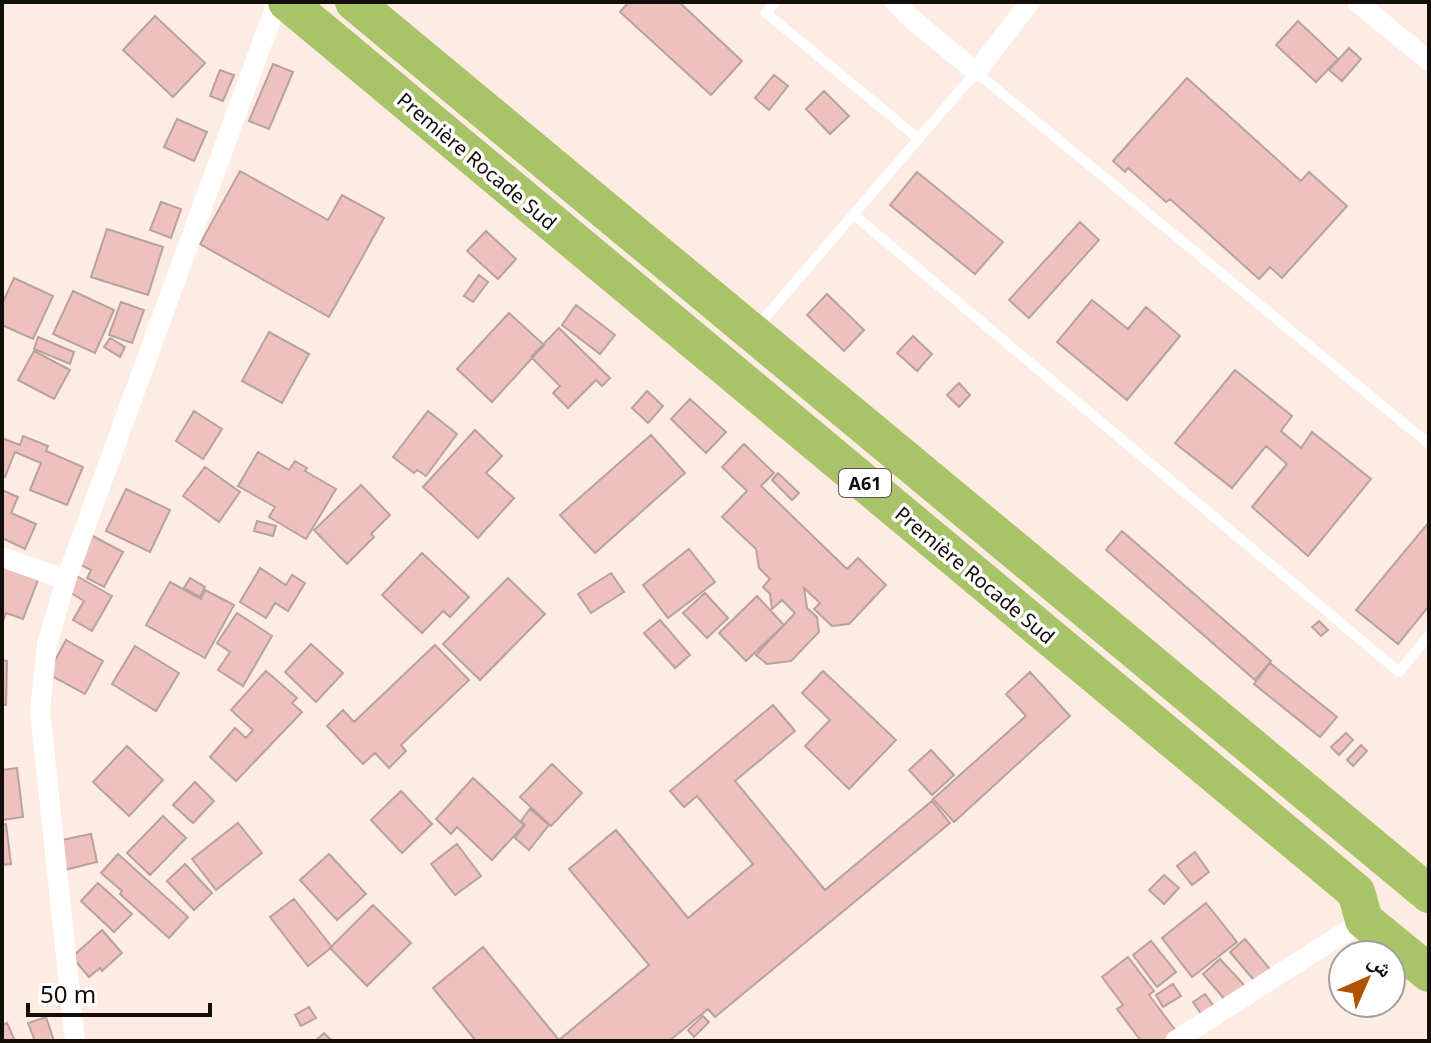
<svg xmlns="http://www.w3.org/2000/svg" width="1431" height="1043" viewBox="0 0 1431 1043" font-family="'Noto Sans','Noto Naskh Arabic',sans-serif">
	<rect width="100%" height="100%" fill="#feebe2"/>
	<path fill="#efc1bc" stroke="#b7a2a0" stroke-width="2" d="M629,2H679L742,61L711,95L620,12Z
		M155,16L205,63L173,97L123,50Z
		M1298,21L1338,59L1316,82L1276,45Z
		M1349,48L1361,59L1342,81L1329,70Z
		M273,64L293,72L269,129L249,121Z
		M220,70L234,75L223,101L210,96Z
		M774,75L788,86L769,110L755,98Z
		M1187,78L1301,181L1309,172L1347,206L1282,278L1270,267L1259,279L1170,199L1166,202L1128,168L1125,172L1113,161Z
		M824,91L849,116L830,134L806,109Z
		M177,119L207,132L194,161L164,147Z
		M240,171L328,220L342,195L384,218L329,317L200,244Z
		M917,172L1003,242L975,274L890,205Z
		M161,202L181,209L171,238L150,230Z
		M1080,222L1099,240L1029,318L1009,300Z
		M107,229L163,247L148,295L91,277Z
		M486,231L516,259L498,279L467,251Z
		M479,275L488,282L473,302L464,296Z
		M14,278L53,296L33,339L2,325V304Z
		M73,291L114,310L95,353L53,334Z
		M827,294L864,330L844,351L807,315Z
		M1092,300L1128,329L1146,307L1180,336L1127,400L1057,342Z
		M121,302L144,310L132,343L109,335Z
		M576,305L615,335L600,354L562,325Z
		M509,313L544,345L492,402L457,369Z
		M559,328L610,378L602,386L596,380L568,408L553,393L560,386L531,357Z
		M269,332L309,354L282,403L242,381Z
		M913,336L932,354L917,371L897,353Z
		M38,337L74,352L70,364L34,349Z
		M110,338L125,347L120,357L104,347Z
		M34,351L70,370L54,399L18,380Z
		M1235,370L1292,416L1281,431L1301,448L1312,432L1371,479L1308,556L1252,507L1287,464L1266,446L1232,488L1175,443Z
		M959,383L970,395L959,407L947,395Z
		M647,391L663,406L648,423L632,408Z
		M690,399L726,432L706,453L671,419Z
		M194,411L222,429L203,459L176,441Z
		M428,411L457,434L426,476L417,470L414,473L393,457Z
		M475,430L502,456L486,473L514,498L478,538L423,487Z
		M651,435L685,473L595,553L560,515Z
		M23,436L48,446L46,451L83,467L67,505L30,490L41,463L15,452L5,477L2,475V438L20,445Z
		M744,444L774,473L761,486L847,569L858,558L886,585L849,624L832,626L814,609L820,603L804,588L807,608L817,617L819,632L791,661L767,664L756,655L795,613L782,600L772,609L770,594L763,587L770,579L759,568L756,549L722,517L747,491L722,467Z
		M258,452L289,470L295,461L307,468L305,471L336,489L306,539L269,517L275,507L238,486Z
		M205,467L240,492L219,522L183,496Z
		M778,473L799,493L792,500L772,480Z
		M361,485L390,515L371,534L374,537L347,564L314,530Z
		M126,489L170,510L150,552L106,531Z
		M2,490L18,497L11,513L36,524L25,549L2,538Z
		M257,521L276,526L273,536L254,531Z
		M1429,522V606L1398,644L1356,610Z
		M1122,531L1271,661L1255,680L1106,550Z
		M89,534L123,552L104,587L87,578L91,570L75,562Z
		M689,549L715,582L668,618L643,585Z
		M422,553L469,597L450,617L443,611L422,633L382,595Z
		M2,566L38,580L23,619L6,613L2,624Z
		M260,568L286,585L292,575L305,583L288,611L275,603L266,618L240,602Z
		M611,573L624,592L591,613L578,594Z
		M75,575L112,596L92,631L73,620L84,601L66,590Z
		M190,578L205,587L200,597L184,588Z
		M508,578L545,614L480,680L443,644Z
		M170,582L201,599L205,590L234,605L205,658L146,625Z
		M705,593L728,618L707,638L683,613Z
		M757,596L784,625L746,661L719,633Z
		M237,613L272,636L243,686L218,670L230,652L217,643Z
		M660,620L690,655L675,668L644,633Z
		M1319,621L1328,630L1321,636L1312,627Z
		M66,640L103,661L85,694L48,674Z
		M311,644L343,673L316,702L285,672Z
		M435,645L469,680L401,745L406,751L389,768L375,753L363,764L327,726L343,710L354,722Z
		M135,646L179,673L156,711L112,684Z
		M2,660L7,661L6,705H2Z
		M1270,663L1337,717L1320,737L1254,684Z
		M266,671L297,698L292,703L302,712L236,781L210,757L235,728L246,738L253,730L231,710Z
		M823,671L896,740L849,789L805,746L830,720L802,693Z
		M1030,672L1070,716L954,822L933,799L1026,716L1006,694Z
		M773,705L795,731L735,781L825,890L932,801L950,823L715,1017L708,1009L669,1041H476L433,988L483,947L559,1040L649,965L569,869L616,830L688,918L753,864L697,796L684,807L670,791Z
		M1346,733L1353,740L1339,755L1331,747Z
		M1361,745L1367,751L1353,766L1347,760Z
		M127,746L163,780L129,816L93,782Z
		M931,750L954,775L932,795L909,770Z
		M552,764L582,793L551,826L520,797Z
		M17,768L23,817L2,820V770Z
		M473,778L524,825L492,860L457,827L451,834L436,819Z
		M195,782L214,801L193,823L173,805Z
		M401,791L432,824L402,853L371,820Z
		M530,809L549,825L529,850L515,838L525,825L521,821Z
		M163,816L186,838L150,875L127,853Z
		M238,823L262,853L216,890L192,859Z
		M6,824L11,864L2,865V825Z
		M91,834L97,862L64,870L57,841Z
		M457,844L481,876L455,895L431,864Z
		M1195,852L1209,872L1192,885L1177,866Z
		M118,854L188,917L169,938L120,894L122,891L101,873Z
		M329,854L366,894L337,920L300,880Z
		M185,864L212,893L194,910L167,881Z
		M1164,875L1179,888L1164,904L1149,890Z
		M98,883L132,914L114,932L81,901Z
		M294,899L332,947L308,966L270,917Z
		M1206,903L1237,942L1192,977L1162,938Z
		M373,905L411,943L367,986L330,948Z
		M102,930L122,953L102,971L100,968L89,977L72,957Z
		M1245,939L1273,973L1258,985L1230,952Z
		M1151,941L1176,972L1157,987L1133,955Z
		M1128,957L1154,991L1149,995L1179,1035L1171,1041H1141L1117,1009L1123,1005L1102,977Z
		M1220,959L1245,986L1227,1002L1203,974Z
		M1173,984L1181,996L1163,1007L1156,995Z
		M1205,994L1216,1009L1204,1018L1193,1002Z
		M309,1007L316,1018L301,1026L295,1015Z
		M703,1016L709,1022L694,1037L688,1030Z
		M46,1017L54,1041H35L28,1023Z
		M7,1023L15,1041H2V1025Z
		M324,1033L332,1041H315Z"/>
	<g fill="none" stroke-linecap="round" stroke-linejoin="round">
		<path stroke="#fff" stroke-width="10" d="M775,2L766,13L919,139
			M854,215L1399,672L1429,635
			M756,328L976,72L1429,444"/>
		<path stroke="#fff" stroke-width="20" d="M895,2L907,15L976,72L1030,2
			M1357,2L1429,61
			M2,557L66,580
			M75,1041L40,711L47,644L66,580L277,2
			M1175,1041L1364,920"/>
		<path stroke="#a9c468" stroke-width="38" d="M287,2L1356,892L1364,920L1429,973
			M354,2L1429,894"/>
	</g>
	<g text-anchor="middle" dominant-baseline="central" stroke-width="7" stroke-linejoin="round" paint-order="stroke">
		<rect fill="#fff" stroke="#5a5654" stroke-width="2" x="839" y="469" width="52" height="28" rx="6"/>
		<g font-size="18" font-weight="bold" fill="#140e0a">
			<text x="865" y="483">A61</text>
		</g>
		<g font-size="20" fill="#140e0a" stroke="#fff">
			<text transform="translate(477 161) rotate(40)">Première Rocade Sud</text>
			<text transform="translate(975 575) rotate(40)">Première Rocade Sud</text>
		</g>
	</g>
	<rect width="1431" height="1043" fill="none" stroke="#140e0a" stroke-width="8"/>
	<g transform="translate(1367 979) rotate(45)"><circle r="38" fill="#ffffff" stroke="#a19f9d" stroke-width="2"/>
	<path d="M0-6L14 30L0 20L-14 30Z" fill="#b05200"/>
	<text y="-12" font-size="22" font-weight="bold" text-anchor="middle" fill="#140e0a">ش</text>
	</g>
	<path d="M28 1003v12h182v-12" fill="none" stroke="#140e0a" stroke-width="4"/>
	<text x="40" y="1003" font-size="24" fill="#140e0a" stroke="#ffffff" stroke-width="6" paint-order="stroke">50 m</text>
</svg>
